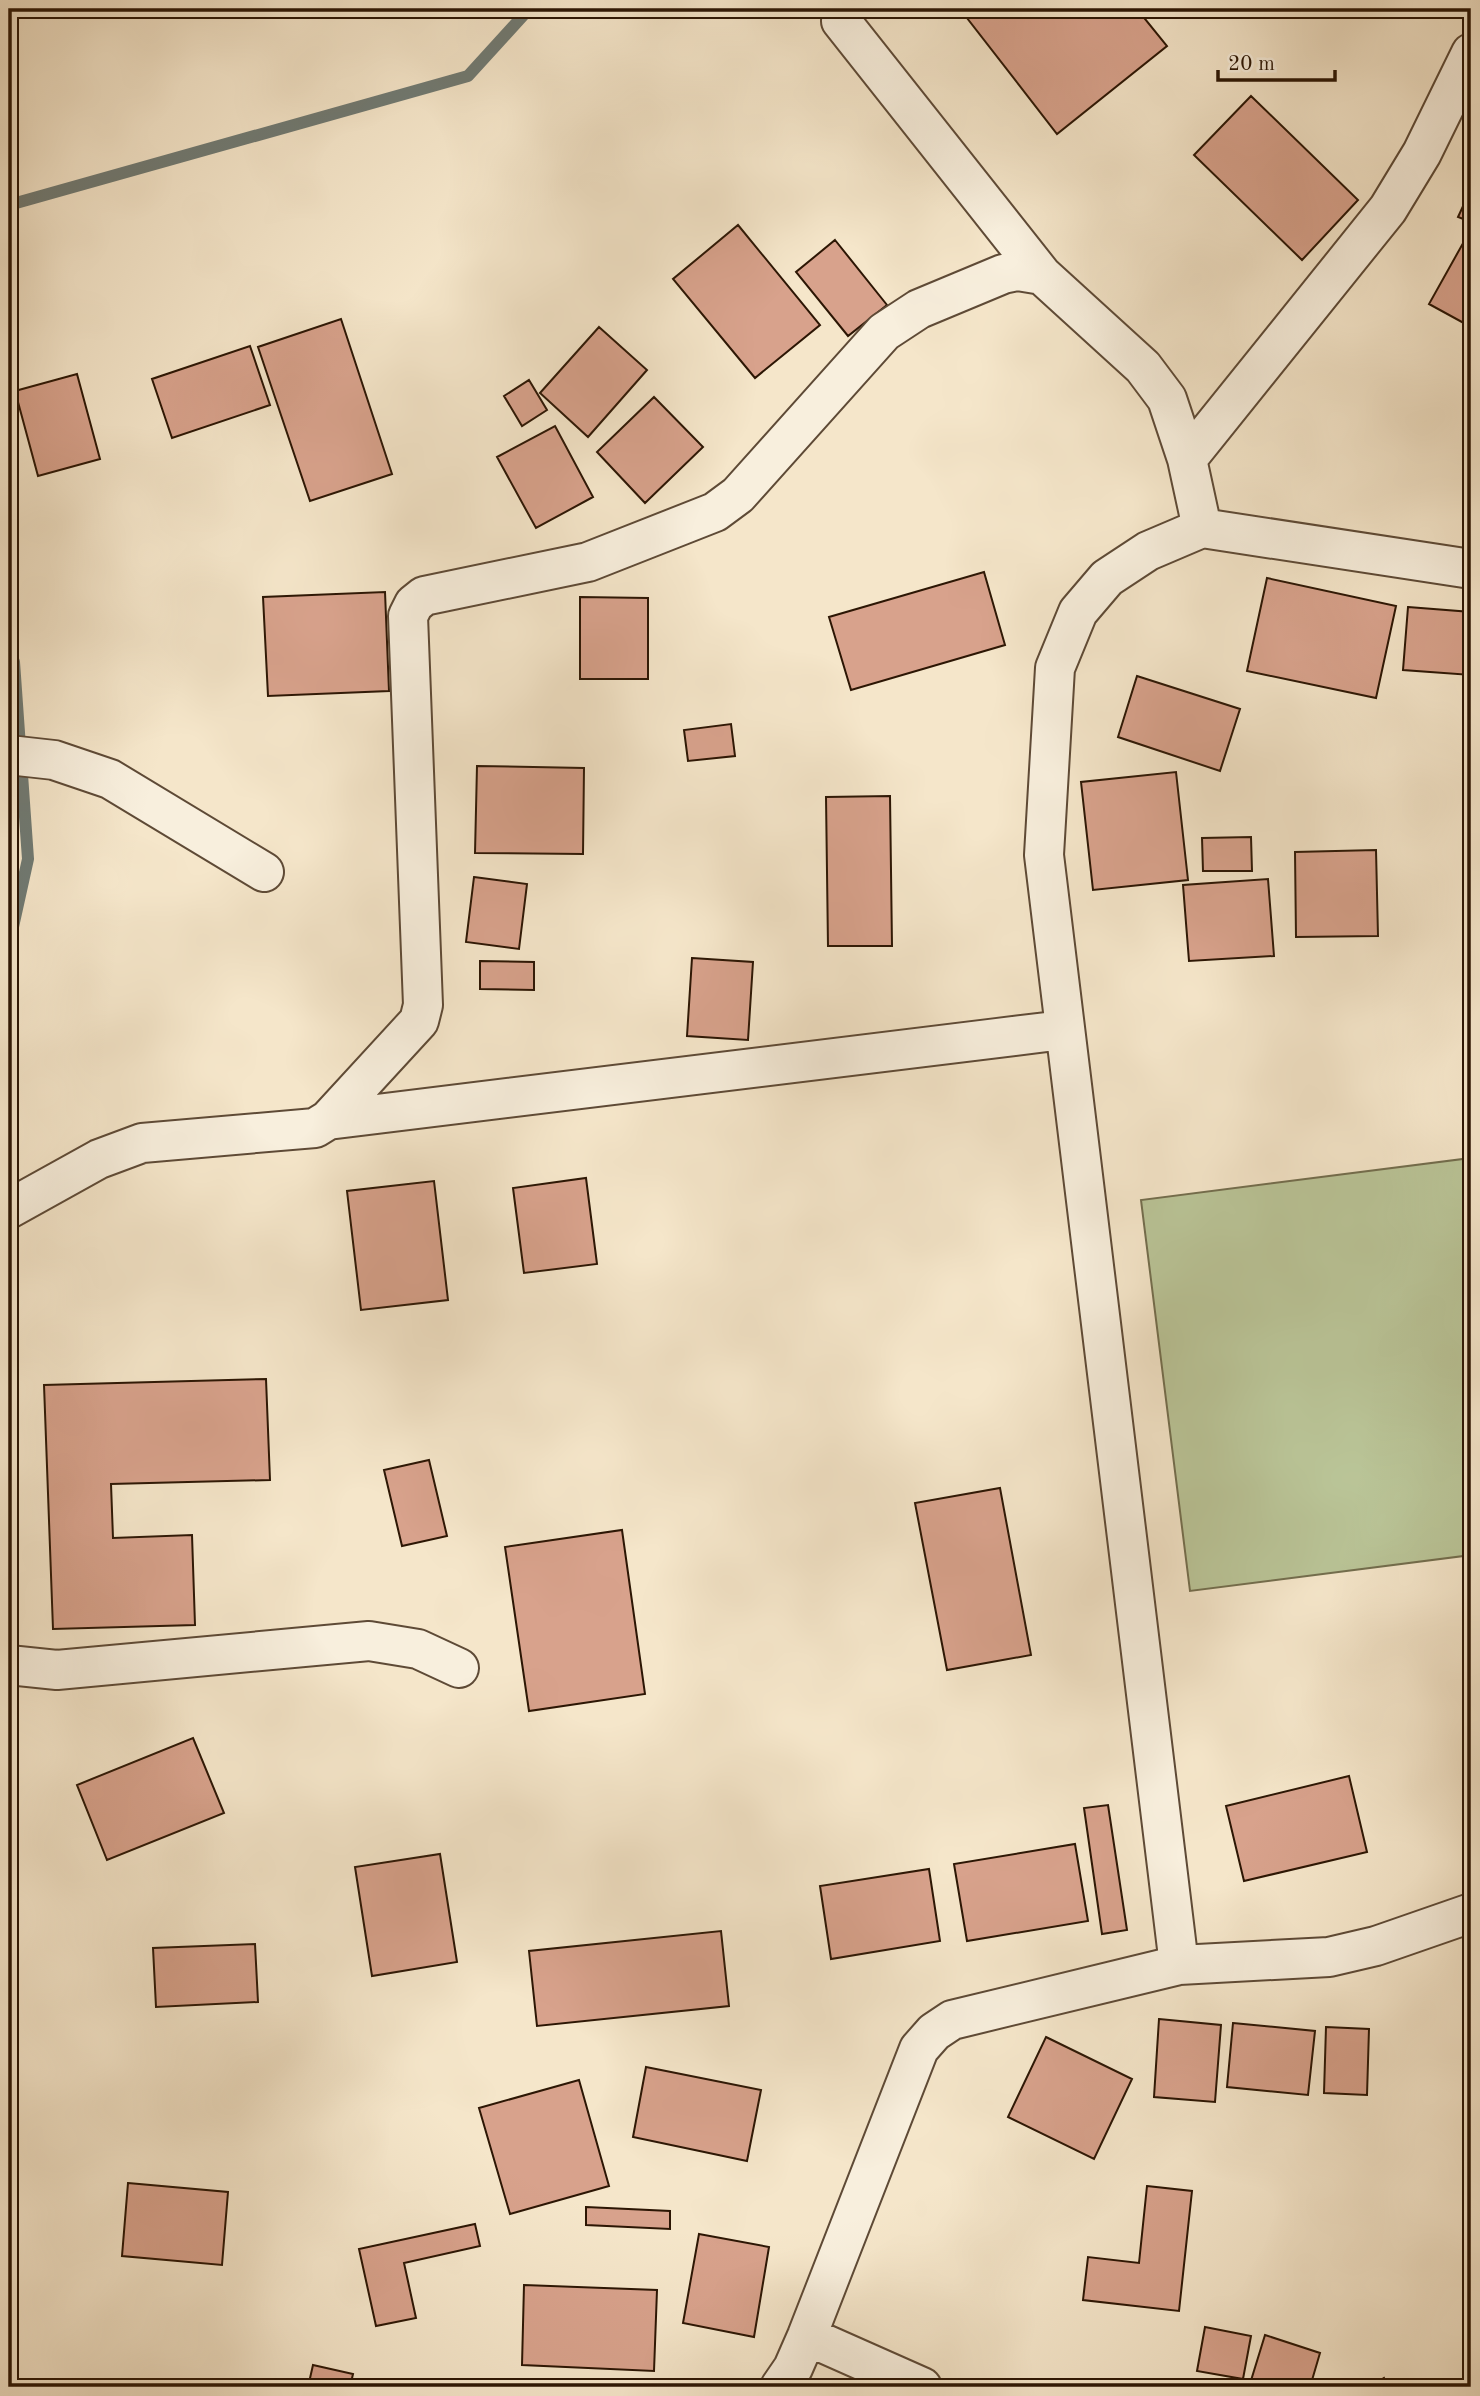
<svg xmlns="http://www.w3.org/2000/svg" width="1480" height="2396" viewBox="0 0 1480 2396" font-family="'Old Standard TT',serif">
	<rect width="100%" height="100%" fill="#f5e6ca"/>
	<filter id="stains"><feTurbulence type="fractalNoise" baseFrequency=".00286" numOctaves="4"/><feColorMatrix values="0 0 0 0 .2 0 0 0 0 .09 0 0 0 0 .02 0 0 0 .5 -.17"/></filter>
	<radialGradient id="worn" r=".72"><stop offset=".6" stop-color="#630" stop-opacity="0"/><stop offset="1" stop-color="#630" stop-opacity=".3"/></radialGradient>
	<path fill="#bac598" stroke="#736e4e" stroke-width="2" d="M1471,1158V1555L1190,1591L1141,1200Z"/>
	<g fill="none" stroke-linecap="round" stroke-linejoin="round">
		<path stroke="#717b74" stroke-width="12" d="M9,205L468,76L529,9
			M9,651L14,662L28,859L9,945"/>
	</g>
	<path fill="#d8a28c" stroke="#2c1604" stroke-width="2" d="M960,9H1137L1167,46L1057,134Z
		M1251,96L1358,200L1302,260L1194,155Z
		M1471,189V222L1458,217Z
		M738,225L820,325L755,378L673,279Z
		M1471,229V327L1429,304Z
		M835,240L887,305L848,336L796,272Z
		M341,319L392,474L310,501L258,347Z
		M599,327L647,370L588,437L540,393Z
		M250,346L270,405L172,438L152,379Z
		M77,374L100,459L38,476L15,391Z
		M529,380L547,410L522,426L504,396Z
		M654,397L703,447L645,503L597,452Z
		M555,426L593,497L536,528L497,457Z
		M984,572L1005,645L851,690L829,617Z
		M1267,578L1396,606L1376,698L1247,671Z
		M385,592L389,691L268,696L263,597Z
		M580,597L648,598V679H580Z
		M1408,607L1471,612V675L1403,670Z
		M1137,676L1240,709L1220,771L1118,737Z
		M731,724L735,756L688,761L684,730Z
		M477,766L584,768L583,854L475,853Z
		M1176,772L1188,880L1093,890L1081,782Z
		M890,796L892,946H828L826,797Z
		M1251,837L1252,871H1203L1202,838Z
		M1376,850L1378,936L1296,937L1295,852Z
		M474,877L527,884L519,949L466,942Z
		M1268,879L1274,956L1189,961L1183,885Z
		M692,958L753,962L748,1040L687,1036Z
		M480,961L534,962V990L480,989Z
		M586,1178L597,1264L524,1273L513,1188Z
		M434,1181L448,1300L361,1310L347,1191Z
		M266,1379L270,1480L111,1484L113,1538L192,1535L195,1625L53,1629L44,1385Z
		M429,1460L447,1536L402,1546L384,1470Z
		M1000,1488L1031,1655L947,1670L915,1503Z
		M622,1530L645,1694L529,1711L505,1547Z
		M193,1738L224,1813L107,1860L77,1785Z
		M1349,1776L1367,1852L1244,1881L1226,1806Z
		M1108,1805L1127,1930L1102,1934L1084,1808Z
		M1075,1844L1088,1921L967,1941L954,1864Z
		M440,1854L457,1962L372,1976L355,1867Z
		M929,1869L940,1941L831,1959L820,1886Z
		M721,1931L729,2006L537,2026L529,1951Z
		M255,1944L258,2002L156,2007L153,1948Z
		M1159,2019L1221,2025L1215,2102L1154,2097Z
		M1233,2023L1315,2031L1308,2095L1227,2087Z
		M1326,2027L1369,2029L1367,2095L1324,2093Z
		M1046,2037L1132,2079L1094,2159L1008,2117Z
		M646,2067L761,2090L747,2161L633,2137Z
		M579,2080L609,2186L510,2214L479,2108Z
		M128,2183L228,2192L222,2265L122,2256Z
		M1147,2186L1192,2191L1179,2311L1083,2300L1088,2257L1139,2263Z
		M586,2207L670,2211V2229L586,2225Z
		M475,2224L480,2246L404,2263L416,2318L376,2326L359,2249Z
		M699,2234L769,2247L754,2337L683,2323Z
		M524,2285L657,2290L654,2371L522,2365Z
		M1205,2327L1251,2336L1243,2379L1197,2371Z
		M1265,2335L1320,2353L1310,2387H1249Z
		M313,2365L353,2374L350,2387H308Z
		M1384,2378L1389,2387H1370Z"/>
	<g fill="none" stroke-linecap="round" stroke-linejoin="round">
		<g stroke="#5e4a36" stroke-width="42">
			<path id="minor" d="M842,9L841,21L1042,275
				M1187,459L1388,209L1422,153L1471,53
				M9,755L54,760L110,779L264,872
				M328,1120L1063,1030
				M9,1209L99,1159L142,1143L315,1128L328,1120L419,1021L423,1005L408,616L414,604L424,596L588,562L715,512L738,495L884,332L919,309L1003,274L1017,271L1042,275L1143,367L1167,399L1187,459L1202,528
				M9,1665L57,1670L369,1641L418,1649L459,1668
				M1179,1965L1329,1957L1376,1946L1471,1913
				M807,2336L922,2387
				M780,2387L793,2368L807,2336L919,2049L934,2032L952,2020L1179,1965L1044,855L1055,668L1078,612L1107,578L1148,551L1202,528L1471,569"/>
		</g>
		<use href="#minor" stroke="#f8efdd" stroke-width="38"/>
	</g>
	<rect width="1480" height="2396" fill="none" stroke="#f5e6ca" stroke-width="35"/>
	<rect x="10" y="10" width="1459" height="2375" fill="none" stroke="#2c1604" stroke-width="3.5"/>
	<rect x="18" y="18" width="1445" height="2361" fill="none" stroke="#2c1604" stroke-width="2"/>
	<path d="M1218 70v10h117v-10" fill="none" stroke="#2c1604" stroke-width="3.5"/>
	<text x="1228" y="70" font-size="21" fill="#2c1604" stroke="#f8efdd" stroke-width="5" paint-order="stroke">20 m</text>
	<rect width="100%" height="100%" filter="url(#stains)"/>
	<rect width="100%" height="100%" fill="url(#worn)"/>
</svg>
